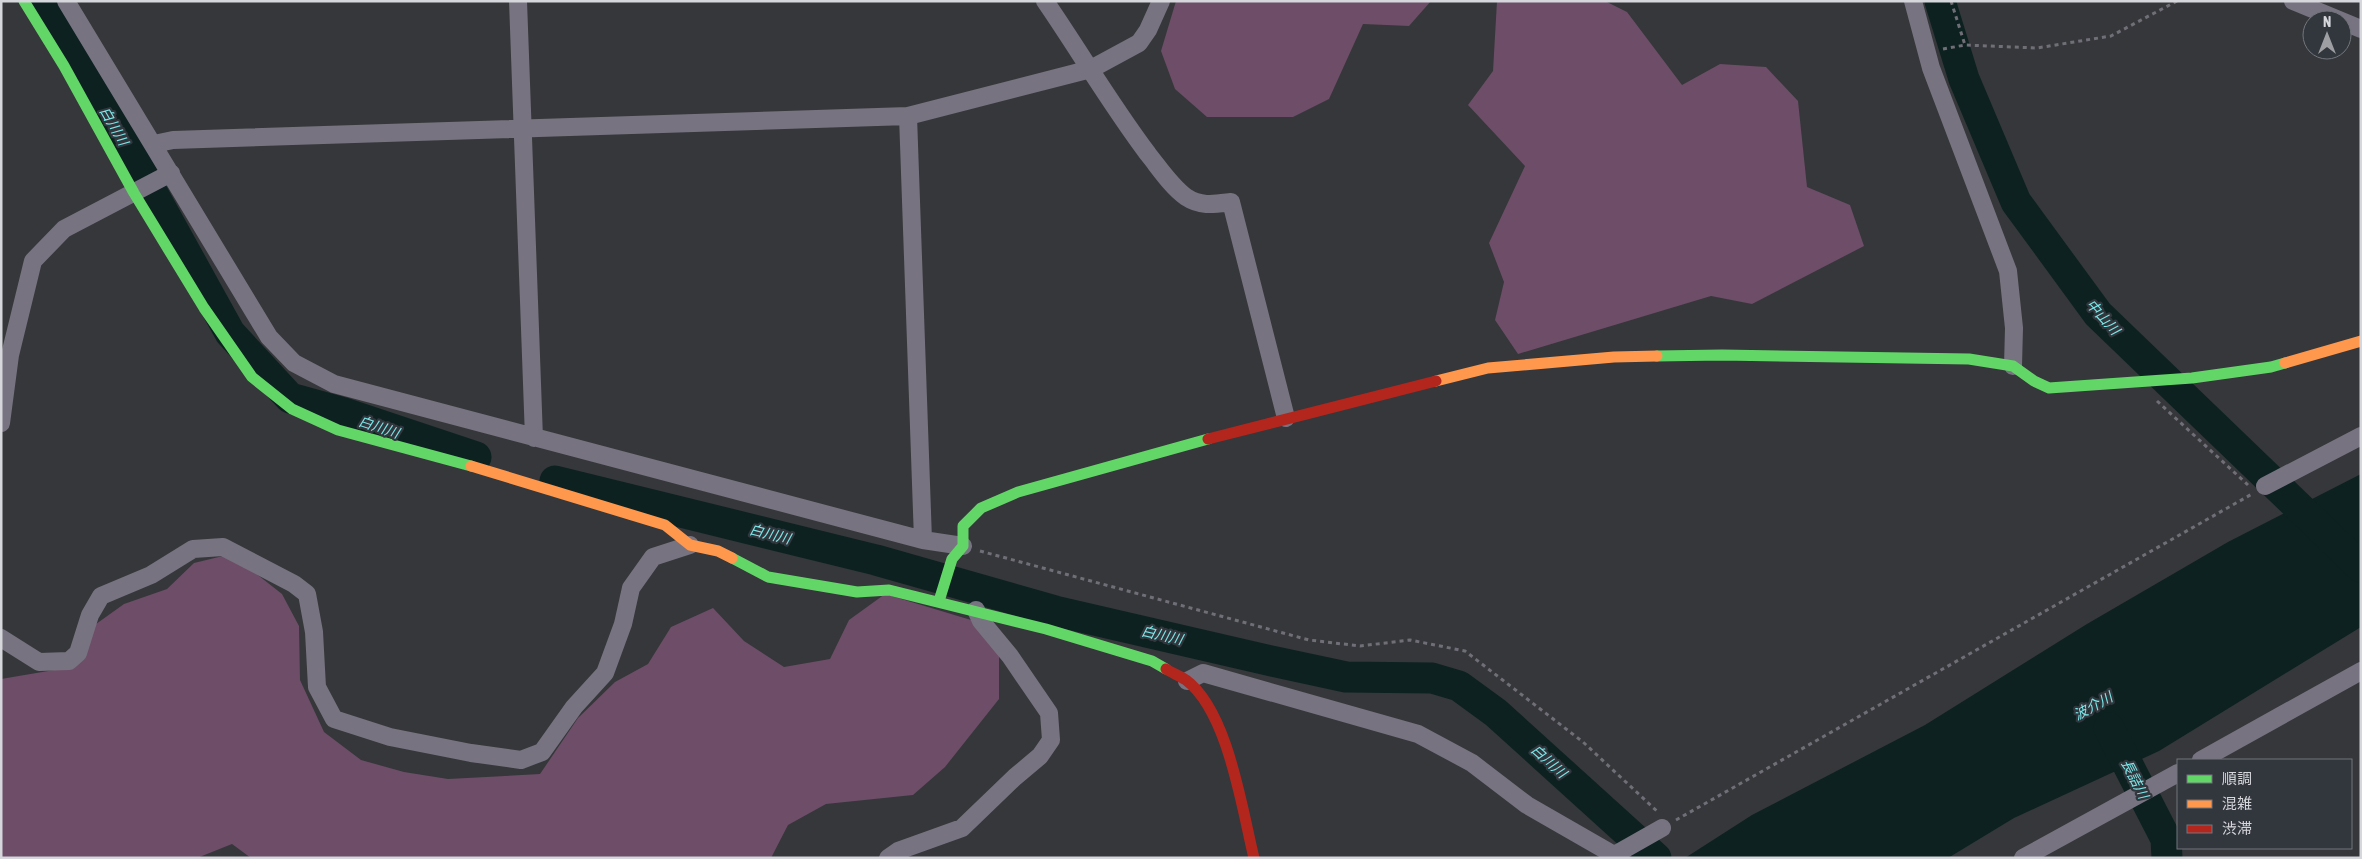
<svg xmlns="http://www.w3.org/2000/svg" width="2362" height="859" viewBox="0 0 2362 859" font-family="'Asap Condensed','Noto Sans JP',sans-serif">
	<rect width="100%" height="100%" fill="#35373a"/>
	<path fill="#6d4d67" d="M1176,1H1431L1409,26L1363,24L1329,99L1293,117H1207L1175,89L1161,51Z
		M1497,1H1605L1627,12L1682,85L1720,64L1766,67L1798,101L1807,187L1850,205L1864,246L1752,304L1711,296L1518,354L1495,320L1504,282L1489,243L1525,166L1468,105L1493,71Z
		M231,554L282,594L299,626L300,680L324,732L361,760L404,772L448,779L540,774L578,718L615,682L648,664L671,627L713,608L744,641L784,667L830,659L849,620L885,594L971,620L999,653V699L945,767L913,795L826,804L788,825L771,858H251L232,844L197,858H1V679L54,670L89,629L124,604L167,589L194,563Z"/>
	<path fill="#0d2121" d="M2361,474V627L2159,751L2014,818L1948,858H1685L1752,815L1925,725L2087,624L2228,542Z"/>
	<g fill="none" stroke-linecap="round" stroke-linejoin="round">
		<path stroke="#0d2121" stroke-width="31" d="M41,1L126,145L230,333L290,398L344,413L476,457
			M1940,1L1964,79L2016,202L2098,314L2361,567
			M555,481L876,560L1055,611L1267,660L1346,677L1432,678L1459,686L1496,713L1656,858
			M2109,728L2166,839L2167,858"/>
		<path stroke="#706e77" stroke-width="3" stroke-dasharray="4 4" stroke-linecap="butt" d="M1951,1L1965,45L2037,48L2111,36L2177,1
			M1943,49L1965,45
			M2157,401L2248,485
			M980,551L1309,640L1360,646L1410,640L1465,651L1583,742L1659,813
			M1676,820L2252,494"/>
		<path stroke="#777380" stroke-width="18" d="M66,1L269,337L294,363L334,384L923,540L963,546
			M518,1L534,438
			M1045,1C1080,52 1111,105 1148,154C1160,169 1171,186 1186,197C1201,207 1215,204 1231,202L1286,418
			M1913,1L1931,68L2008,271L2014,328L2013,366
			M2293,1L2361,29
			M908,116L923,540
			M154,144L173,140L908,116L1091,69L1139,43L1148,30L1161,1
			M1,423L10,355L33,261L64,229L171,173
			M2265,486L2361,436
			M1,638L39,662L69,661L78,653L90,615L101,596L151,575L193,549L223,547L294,584L307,594L314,632L317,687L334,719L390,737L471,753L521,760L542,752L574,707L605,673L623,624L631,588L653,557L690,545
			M1187,681L1203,673L1418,734L1472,763L1527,805L1614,855
			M2201,760L2361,671
			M888,858L898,851L962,828L1015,777L1040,756L1051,740L1049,713L1010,656L981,621L976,610
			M1609,858L1662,828
			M2023,858L2178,773"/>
		<path stroke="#63d668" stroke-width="11" d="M24,1L64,66L134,193L204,308L252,377L292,409L338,430L471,466
			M1657,356L1722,355L1969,359L2013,366L2034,381L2049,388L2192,378L2271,367L2285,363
			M732,558L768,577L857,592L889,590L1046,629L1152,661L1166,669
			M939,601L952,559L963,546V526L981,508L1018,492L1208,439"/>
		<path stroke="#ff974d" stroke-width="11" d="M2285,363L2361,341
			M1436,381L1488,368L1614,357L1657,356
			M471,466L665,525L690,545L718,551L732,558"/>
		<path stroke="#b3261e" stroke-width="11" d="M1208,439L1436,381
			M1166,669C1172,673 1180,676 1186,680C1228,711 1242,809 1254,858"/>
	</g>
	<g text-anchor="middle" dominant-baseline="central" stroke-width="4.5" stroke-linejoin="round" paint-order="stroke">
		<g font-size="14" font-style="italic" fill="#7de9ea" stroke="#32363d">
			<text transform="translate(114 126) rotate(60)">白川川</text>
			<text transform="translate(2103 317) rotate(48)">中山川</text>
			<text transform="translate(379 427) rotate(18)">白川川</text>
			<text transform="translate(770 534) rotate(14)">白川川</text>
			<text transform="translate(1162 635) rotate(13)">白川川</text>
			<text transform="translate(2093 706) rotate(-29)">波介川</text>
			<text transform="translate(1549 761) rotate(42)">白川川</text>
			<text transform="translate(2135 779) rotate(63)">長詰川</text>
		</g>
	</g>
	<rect width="2362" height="859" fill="none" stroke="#d5d7dc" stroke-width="5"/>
	<rect x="2177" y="759" width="175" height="90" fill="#32363d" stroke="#73767d"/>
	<rect x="2187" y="775" width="25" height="8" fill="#63d668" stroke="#73767d"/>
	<text x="2222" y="784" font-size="15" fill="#d5d7dc">順調</text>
	<rect x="2187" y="800" width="25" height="8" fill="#ff974d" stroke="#73767d"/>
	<text x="2222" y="809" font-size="15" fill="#d5d7dc">混雑</text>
	<rect x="2187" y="825" width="25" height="8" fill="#b3261e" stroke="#73767d"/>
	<text x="2222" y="834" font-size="15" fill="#d5d7dc">渋滞</text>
	<g transform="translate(2327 35)"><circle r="24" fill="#32363d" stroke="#73767d"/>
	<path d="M0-4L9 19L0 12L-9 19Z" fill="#9d9fa3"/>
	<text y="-8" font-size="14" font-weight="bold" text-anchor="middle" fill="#d5d7dc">N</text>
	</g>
</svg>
